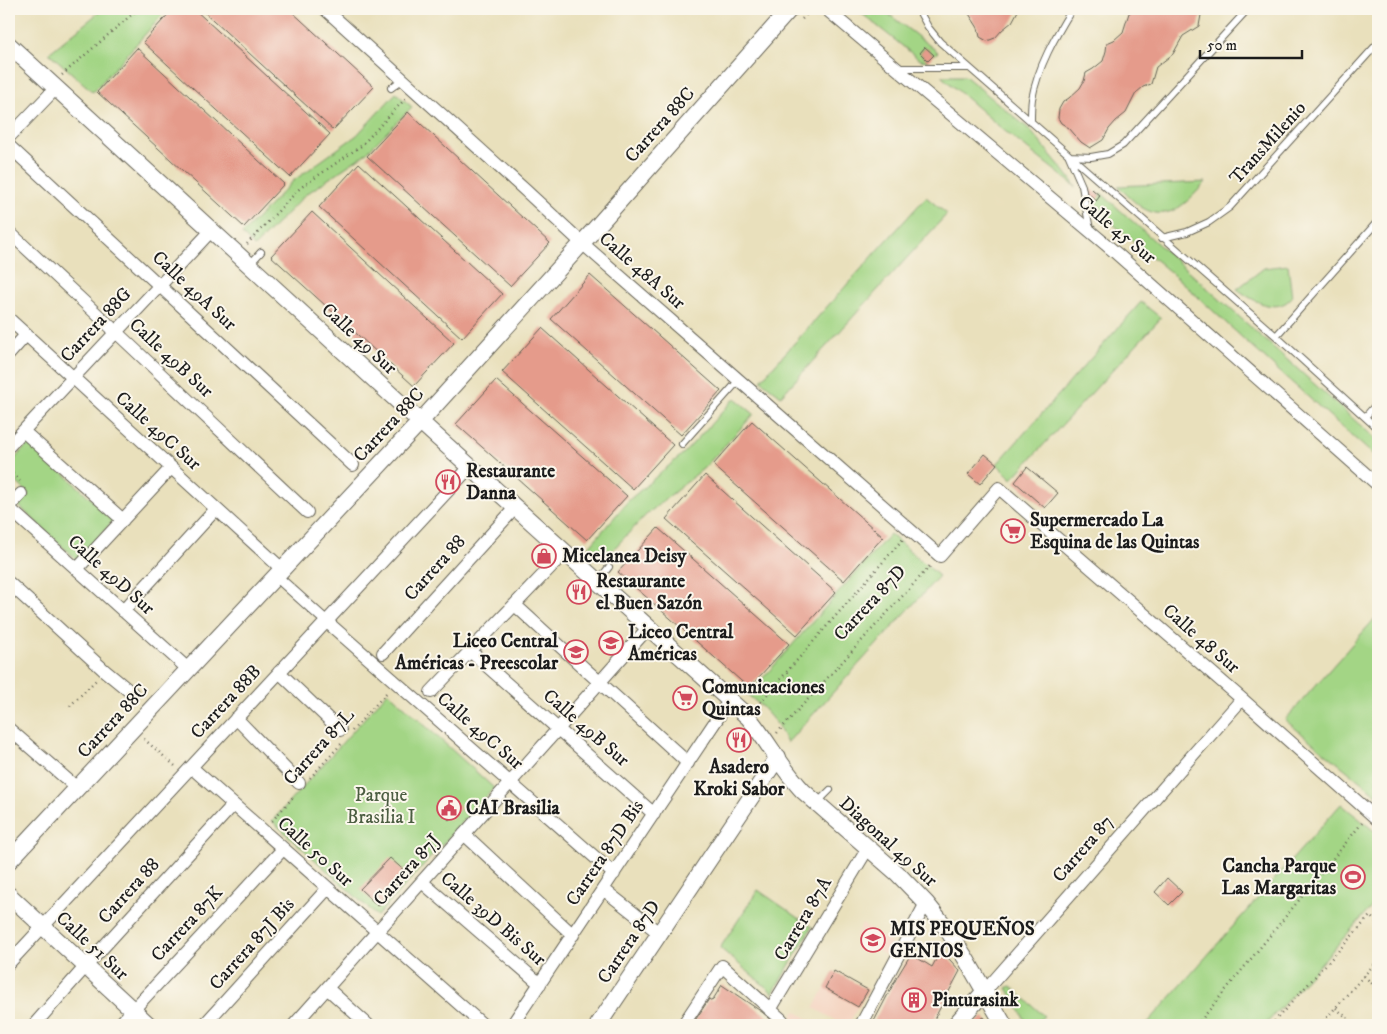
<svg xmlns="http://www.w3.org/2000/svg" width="1387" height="1034" viewBox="0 0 1387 1034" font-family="'IM FELL DW Pica',serif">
	<rect width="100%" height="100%" fill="#fbf7ec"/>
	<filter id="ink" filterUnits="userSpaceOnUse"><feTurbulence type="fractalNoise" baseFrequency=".02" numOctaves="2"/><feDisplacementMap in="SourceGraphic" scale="10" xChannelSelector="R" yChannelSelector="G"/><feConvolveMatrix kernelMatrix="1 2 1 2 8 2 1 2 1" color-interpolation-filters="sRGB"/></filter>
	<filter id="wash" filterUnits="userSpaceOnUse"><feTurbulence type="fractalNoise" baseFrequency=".0096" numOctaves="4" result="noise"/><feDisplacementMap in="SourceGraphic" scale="20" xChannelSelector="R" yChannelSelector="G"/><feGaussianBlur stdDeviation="1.12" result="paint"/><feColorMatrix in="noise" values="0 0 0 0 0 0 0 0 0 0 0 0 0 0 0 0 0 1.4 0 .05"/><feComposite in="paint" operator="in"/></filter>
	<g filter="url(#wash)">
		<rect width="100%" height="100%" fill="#e9e0bc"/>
		<path fill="#f4d3c0" d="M862,924L891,943L885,955L855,937Z
			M825,988L858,1007L848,1025H844L814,1008Z
			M795,1011L819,1025H787Z"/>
		<path fill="#a3d585" stroke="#607850" d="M103,9H168L93,92L49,53Z
			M856,9H882L938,52L934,55L925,47L920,53L928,61L920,60Z
			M941,76H965L1029,129L1066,173L1076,187L1001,128Z
			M396,93L412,107L365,154L305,195L254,247L242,234L293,181L357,135Z
			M1206,182C1188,201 1169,225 1141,207C1133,201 1125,193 1118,186Z
			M1088,193L1096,201L1101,193L1378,441V459L1271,364L1176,277L1094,208Z
			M926,197L947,214L781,396L761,380Z
			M1288,265L1292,297C1277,316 1252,300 1237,289L1264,268Z
			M1141,302L1161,318L1012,479L997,464Z
			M735,398L754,414L704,468L646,515L602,561L588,548L629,500L685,452Z
			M30,442L114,520L77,560L19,506L29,494L9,475V465Z
			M890,534L939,576L787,743L777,724L762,707L748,695Z
			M1378,615V796L1285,720Z
			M388,692L494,788L377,916L272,821Z
			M1341,804L1378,834V900L1265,1025H1146Z
			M758,890L812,927L773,993L720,948Z
			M1011,986L1044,1016L1034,1025H1028L1007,988Z"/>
		<g id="blocks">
			<path fill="#e59b8b" d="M173,9H194L330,134L290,177L143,42Z
				M201,9H289L374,87L333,130Z
				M966,9H1019L1012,22L1002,30L995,38L987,41L980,37L978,28Z
				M1135,9H1205L1201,15L1199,26L1183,36L1173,54L1156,67L1151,84L1143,87L1136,93L1126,113L1116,121L1109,129L1103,140L1090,148L1081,142L1069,128L1061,123L1058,118L1059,109L1063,102L1069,98L1080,88L1084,81L1086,73L1093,69L1103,61L1106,51L1107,43L1114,40L1123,32L1129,13Z
				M925,47L934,55L928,61L920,53Z
				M137,48L284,184L244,227L97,92Z
				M408,112L550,243L510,286L367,156Z
				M359,163L502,294L462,338L319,207Z
				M1092,189L1100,196L1096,201L1088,193Z
				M312,212L454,343L414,386L271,256Z
				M590,275L721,391L681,435L551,319Z
				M542,328L673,445L633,489L502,372Z
				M496,380L627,496L587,540L456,424Z
				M752,421L883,537L844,581L713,465Z
				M985,454L997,464L980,484L968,474Z
				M1027,467L1058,493L1045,508L1015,482Z
				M705,475L836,592L797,635L666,519Z
				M658,528L789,644L749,688L618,572Z
				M448,797L461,808L449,820L437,808Z
				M390,858L408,874L378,906L360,889Z
				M1167,878L1182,892L1169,905L1155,892Z
				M941,950L960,971L931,1025H872L897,977L911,954L932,967Z
				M834,971L868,990L858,1007L825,988Z
				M722,985L762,1012L773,1021L770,1025H696L697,1023L694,1022L709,999L712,1001Z
				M984,1017L989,1025H974L973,1024Z"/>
		</g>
	</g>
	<g filter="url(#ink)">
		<use href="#blocks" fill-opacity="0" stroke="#646154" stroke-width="1"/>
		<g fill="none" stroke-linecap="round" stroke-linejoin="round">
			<g stroke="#646154" stroke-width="8">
				<path id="service" d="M918,9L928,27L940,42L1276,336L1378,429
					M899,68H969
					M391,88L403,79
					M1031,122C1031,115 1031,106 1032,99C1038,66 1055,37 1072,9
					M1090,230L1082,186L1069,156L1091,157L1108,154L1123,145L1248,9
					M1162,238L1187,232L1209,222L1230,207L1378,43
					M250,264L261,252
					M1276,336L1378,221
					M1365,417L1378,402
					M682,444L739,380
					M598,581L609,567
					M817,803L830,790"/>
			</g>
			<g stroke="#646154" stroke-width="12">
				<path id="pedestrian" d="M276,576L326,621"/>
			</g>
			<g stroke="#646154" stroke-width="14">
				<path id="minor" d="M325,9L526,191L582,243L940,556L999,488L1242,699L1378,820
					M826,9L1116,253L1378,485
					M9,137L56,88
					M9,146L353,465
					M9,232L116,332L307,512
					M9,319L282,569
					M9,354L26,335
					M23,431L123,520
					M9,446L211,231
					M9,507L21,494
					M9,508L188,669
					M77,569L171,468
					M9,583L105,671L133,694
					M515,605L688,763
					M123,611L216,509
					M326,621L614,874
					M470,651L654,814
					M383,653L515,508
					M279,672L340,730
					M431,692L565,552
					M236,718L299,783
					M9,729L77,788
					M191,767L483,1025
					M464,834L573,935
					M422,882L540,984
					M603,889L659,933
					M9,963L470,467
					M327,988L368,1025
					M985,991L1242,699
					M770,1010L868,848
					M34,1025L86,966L233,805
					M119,1025L283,849
					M204,1025L328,888
					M294,1025L648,628
					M512,1025L729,701
					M683,1025L722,966L782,1020L779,1025
					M861,1025L926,903"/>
			</g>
			<g stroke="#646154" stroke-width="18">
				<path id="tertiary" d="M9,45L436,436L748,717C768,741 781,768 803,791L897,873L926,903L947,929L966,959L1004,1025
					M9,861L420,422L593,231L790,9
					M9,895L149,1025
					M598,1025L778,757
					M955,1025L985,991"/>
			</g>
			<path stroke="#646154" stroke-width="2.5" stroke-dasharray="1 4" stroke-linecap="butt" d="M802,19L812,9
				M62,75L138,9
				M247,244L300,188L361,146L406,98
				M9,470L20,481
				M70,706L97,679
				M757,706L903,539
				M352,731L388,691
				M777,733L932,564
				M144,739L175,766
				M310,778L342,743
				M272,821L295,795
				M1364,976L1378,989
				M1336,1008L1355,1025
				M1197,1025L1362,823
				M1271,1025L1370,916L1378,924
				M1320,1025L1378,960"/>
			<use href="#service" stroke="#fff" stroke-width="6"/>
			<use href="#pedestrian" stroke="#fff" stroke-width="10"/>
			<use href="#minor" stroke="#fff" stroke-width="12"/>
			<use href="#tertiary" stroke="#fff" stroke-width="16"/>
		</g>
	</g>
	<defs>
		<g id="restaurant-ring" transform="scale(1.25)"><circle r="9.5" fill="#fbf7ec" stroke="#d1495b" stroke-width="1.5"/><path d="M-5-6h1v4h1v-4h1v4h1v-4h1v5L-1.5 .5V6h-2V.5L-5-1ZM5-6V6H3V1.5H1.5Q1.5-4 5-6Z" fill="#d1495b"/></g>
		<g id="supermarket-ring" transform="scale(1.25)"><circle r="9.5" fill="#fbf7ec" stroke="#d1495b" stroke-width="1.5"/><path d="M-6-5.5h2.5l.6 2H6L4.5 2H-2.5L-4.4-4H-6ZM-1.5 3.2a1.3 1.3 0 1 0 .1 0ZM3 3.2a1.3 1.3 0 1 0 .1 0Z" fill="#d1495b"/></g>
		<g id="shop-ring" transform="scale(1.25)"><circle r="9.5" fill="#fbf7ec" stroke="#d1495b" stroke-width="1.5"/><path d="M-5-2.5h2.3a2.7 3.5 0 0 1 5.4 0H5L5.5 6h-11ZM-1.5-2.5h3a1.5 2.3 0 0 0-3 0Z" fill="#d1495b"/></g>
		<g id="school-ring" transform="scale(1.25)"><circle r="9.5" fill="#fbf7ec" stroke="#d1495b" stroke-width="1.5"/><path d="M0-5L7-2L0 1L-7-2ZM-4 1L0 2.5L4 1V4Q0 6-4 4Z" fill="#d1495b"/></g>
		<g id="civic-ring" transform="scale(1.25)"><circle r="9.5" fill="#fbf7ec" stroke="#d1495b" stroke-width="1.5"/><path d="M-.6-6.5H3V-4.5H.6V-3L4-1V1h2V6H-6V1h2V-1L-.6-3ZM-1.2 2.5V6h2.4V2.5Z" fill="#d1495b"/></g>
		<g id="stadium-ring" transform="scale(1.25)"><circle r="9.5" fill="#fbf7ec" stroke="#d1495b" stroke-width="1.5"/><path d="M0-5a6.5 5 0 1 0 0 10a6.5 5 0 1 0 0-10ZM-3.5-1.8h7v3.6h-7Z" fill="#d1495b"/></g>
		<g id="building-ring" transform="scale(1.25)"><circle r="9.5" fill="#fbf7ec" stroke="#d1495b" stroke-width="1.5"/><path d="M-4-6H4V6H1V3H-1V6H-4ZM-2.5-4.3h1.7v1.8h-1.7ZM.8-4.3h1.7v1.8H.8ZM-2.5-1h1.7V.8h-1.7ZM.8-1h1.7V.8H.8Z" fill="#d1495b"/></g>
	</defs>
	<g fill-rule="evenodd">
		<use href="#restaurant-ring" x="448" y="482"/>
		<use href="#supermarket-ring" x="1013" y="531"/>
		<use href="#shop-ring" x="544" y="556"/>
		<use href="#restaurant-ring" x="579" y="592"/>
		<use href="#school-ring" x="611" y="643"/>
		<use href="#school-ring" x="576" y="652"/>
		<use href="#supermarket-ring" x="685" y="698"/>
		<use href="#restaurant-ring" x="739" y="740"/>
		<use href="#civic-ring" x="449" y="808"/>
		<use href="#stadium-ring" x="1353" y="877"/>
		<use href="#school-ring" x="873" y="940"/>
		<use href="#building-ring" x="914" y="1000"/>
	</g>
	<g text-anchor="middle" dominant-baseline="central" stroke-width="4" stroke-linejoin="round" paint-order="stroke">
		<g font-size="19" fill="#1c1c1c" stroke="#fbf7ec">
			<text transform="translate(660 125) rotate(-48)">Carrera 88C</text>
			<text transform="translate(1268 143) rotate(-48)">TransMilenio</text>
			<text transform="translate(1117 230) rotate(40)">Calle 45 Sur</text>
			<text transform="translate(642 271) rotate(41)">Calle 48A Sur</text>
			<text transform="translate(194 291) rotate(43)">Calle 49A Sur</text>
			<text transform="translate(96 325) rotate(-47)">Carrera 88G</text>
			<text transform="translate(359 339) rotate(43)">Calle 49 Sur</text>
			<text transform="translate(171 358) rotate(43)">Calle 49B Sur</text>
			<text transform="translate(389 425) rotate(-47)">Carrera 88C</text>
			<text transform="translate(158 431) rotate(42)">Calle 49C Sur</text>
			<text transform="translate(435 568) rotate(-48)">Carrera 88</text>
			<text transform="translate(111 575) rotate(42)">Calle 49D Sur</text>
			<text transform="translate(870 603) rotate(-47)">Carrera 87D</text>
			<text transform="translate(1201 639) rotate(41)">Calle 48 Sur</text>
			<text transform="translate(226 702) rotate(-47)">Carrera 88B</text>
			<text transform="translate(113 721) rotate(-47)">Carrera 88C</text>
			<text transform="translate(586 728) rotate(41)">Calle 49B Sur</text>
			<text transform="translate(480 731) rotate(41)">Calle 49C Sur</text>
			<text transform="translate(319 747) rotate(-48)">Carrera 87L</text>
			<text transform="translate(888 842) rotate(42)">Diagonal 49 Sur</text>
			<text transform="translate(1083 849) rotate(-49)">Carrera 87</text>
			<text transform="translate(315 852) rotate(42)">Calle 50 Sur</text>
			<text transform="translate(605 853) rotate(-56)">Carrera 87D Bis</text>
			<text transform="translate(407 870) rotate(-48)">Carrera 87J</text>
			<text transform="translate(129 891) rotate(-48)">Carrera 88</text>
			<text transform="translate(493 919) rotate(41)">Calle 39D Bis Sur</text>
			<text transform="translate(803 919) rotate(-59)">Carrera 87A</text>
			<text transform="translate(187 924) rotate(-47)">Carrera 87K</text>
			<text transform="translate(629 942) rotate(-56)">Carrera 87D</text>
			<text transform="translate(252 944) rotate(-48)">Carrera 87J Bis</text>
			<text transform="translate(92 946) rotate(43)">Calle 51 Sur</text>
		</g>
		<g font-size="19" font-weight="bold" fill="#1c1c1c" stroke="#fbf7ec" text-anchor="start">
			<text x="466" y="471">Restaurante<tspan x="466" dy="22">Danna</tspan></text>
			<text x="1030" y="520">Supermercado La<tspan x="1030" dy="22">Esquina de las Quintas</tspan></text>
			<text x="562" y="556">Micelanea Deisy</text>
			<text x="596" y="581">Restaurante<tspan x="596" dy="22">el Buen Sazón</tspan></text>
			<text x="628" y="632">Liceo Central<tspan x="628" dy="22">Américas</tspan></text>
			<text x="558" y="641" text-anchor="end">Liceo Central<tspan x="558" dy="22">Américas - Preescolar</tspan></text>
			<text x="702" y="687">Comunicaciones<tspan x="702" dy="22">Quintas</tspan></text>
			<text x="739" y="767" text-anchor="middle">Asadero<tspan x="739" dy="22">Kroki Sabor</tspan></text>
			<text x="466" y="808">CAI Brasilia</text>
			<text x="1336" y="866" text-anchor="end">Cancha Parque<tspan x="1336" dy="22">Las Margaritas</tspan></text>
			<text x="890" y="929">MIS PEQUEÑOS<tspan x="890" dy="22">GENIOS</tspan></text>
			<text x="932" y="1000">Pinturasink</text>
		</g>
		<g font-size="19" fill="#4b5d41" stroke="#fbf7ec">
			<text x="381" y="795">Parque<tspan x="381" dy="22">Brasilia I</tspan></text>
		</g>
	</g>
	<rect width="1387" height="1034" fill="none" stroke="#fbf7ec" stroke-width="30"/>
	<path d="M1200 50v8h102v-8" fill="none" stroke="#1c1c1c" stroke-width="2.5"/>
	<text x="1207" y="50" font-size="15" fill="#1c1c1c" stroke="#fbf7ec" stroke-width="4" paint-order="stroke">50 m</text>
</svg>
